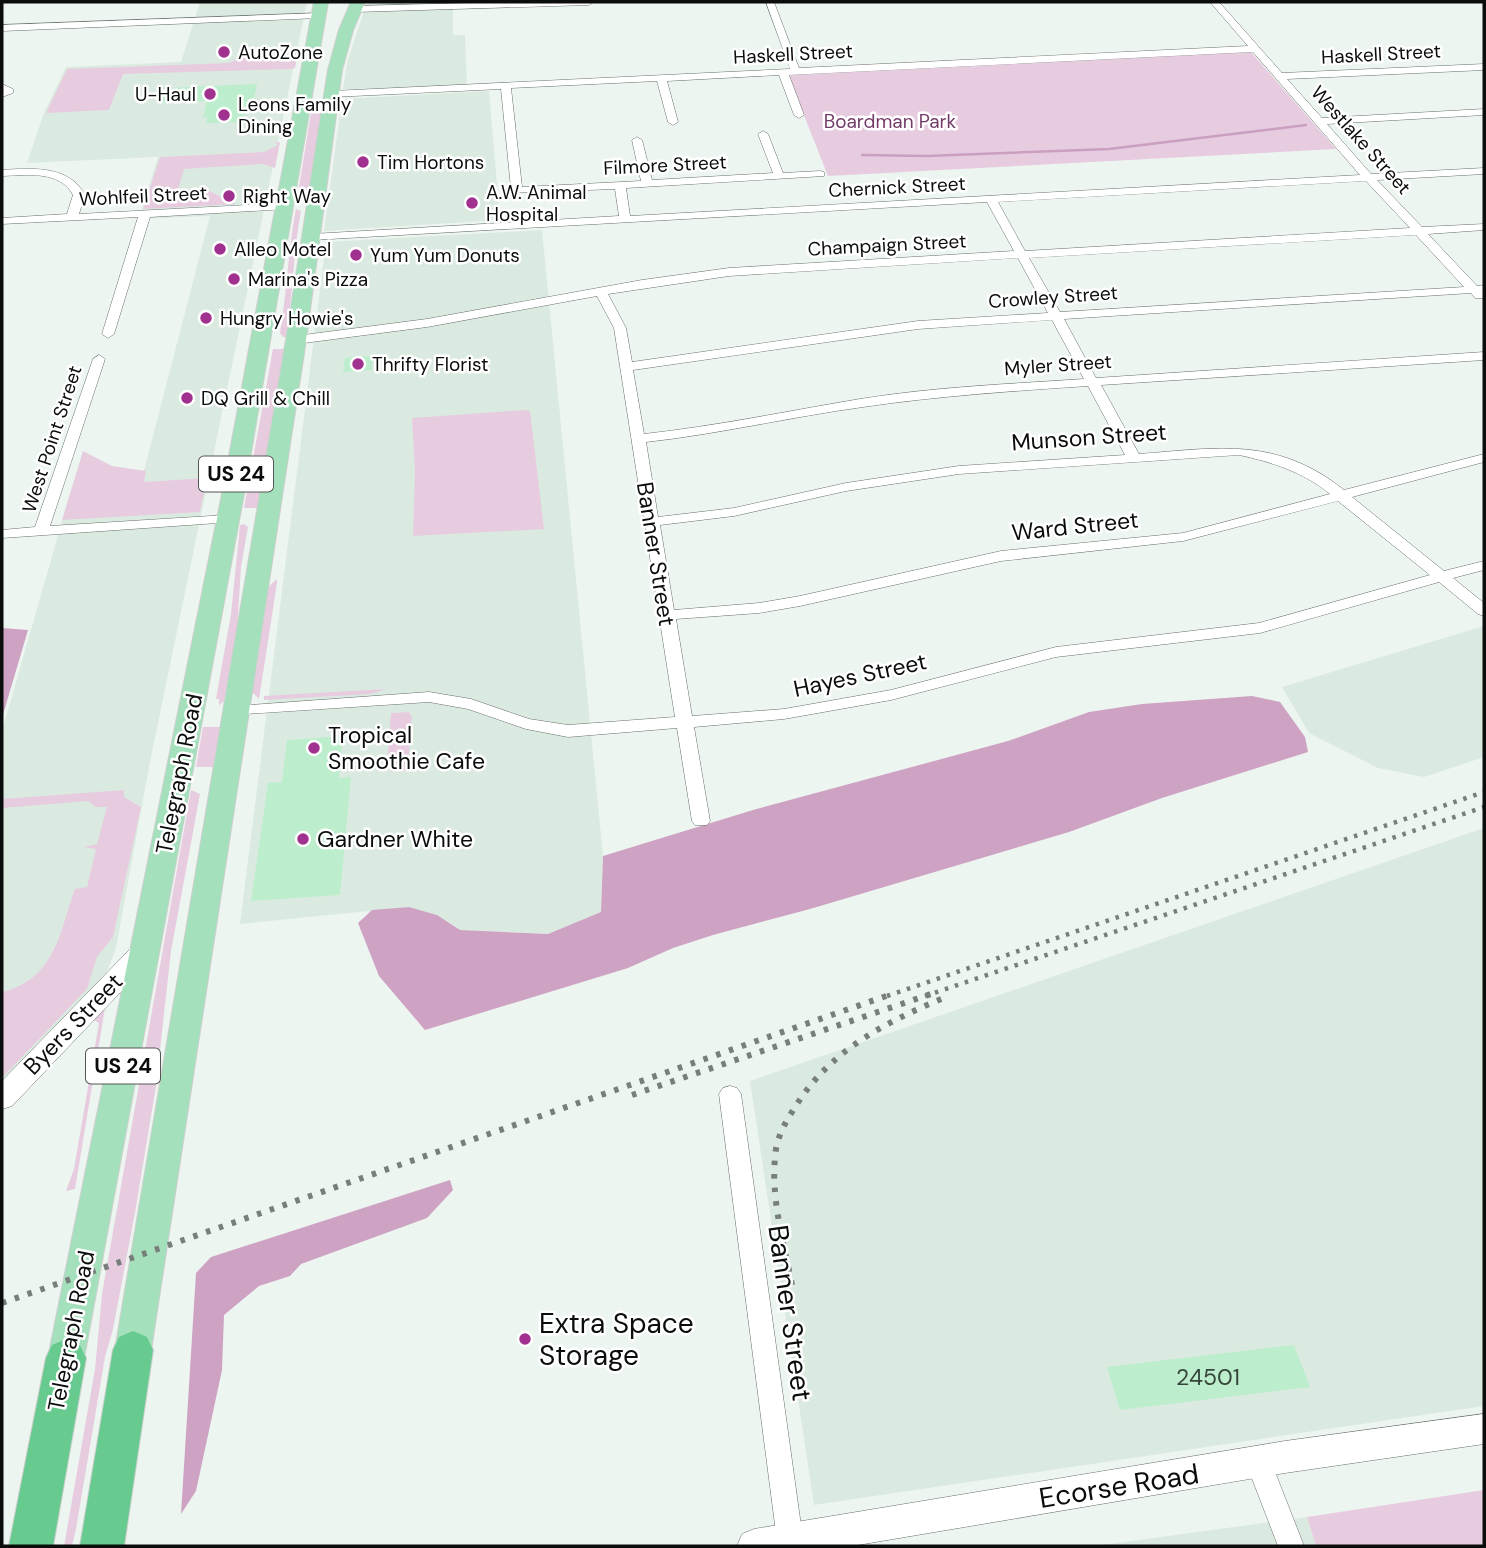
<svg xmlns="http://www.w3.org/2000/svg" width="1486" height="1548" viewBox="0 0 1486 1548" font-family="'DM Sans',sans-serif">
	<rect width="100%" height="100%" fill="#edf5f0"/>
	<path fill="#dbeae0" d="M200,2H307L150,762L116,948L104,979L2,1082V731L63,518L133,513L210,216L139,219L158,157L27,163L44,113L66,67L181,62Z
		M367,2H453V35H465L467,87L343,89L348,59Z
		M489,91L500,220L324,231L342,99Z
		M542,230L603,856L601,912L548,934L460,930L437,915L409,907L240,924L326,242Z
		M1484,626V757L1424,777L1378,768L1309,733L1282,687Z
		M1484,828V1406L814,1505L750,1081Z
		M1307,1517L1316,1546H1095Z"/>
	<path fill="#e7cce0" d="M1251,52L1336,149L828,176L788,75Z
		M298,53L295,68L291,69L123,74L109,110L46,113L67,69L228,63L244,57Z
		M313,101H323L308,199H297Z
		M280,142L275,168L263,164L184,169L178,190L205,189L236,204L143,209L160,157L264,152L278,145L275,143Z
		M296,209L301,211C293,253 293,295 286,337H283L280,333C287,291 288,250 296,209Z
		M273,349H285L258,508H244Z
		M524,410L530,411L544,529L413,536L415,471L412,418Z
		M83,451L112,466L146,471L144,482L207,478L200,512L62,520Z
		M244,524L248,527L241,567L237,630L224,701L219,705V699H216L231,614L240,525Z
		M277,579V583L259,699L252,692L268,587Z
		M386,689L370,694L264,700V696Z
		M409,712L412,717L408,766L405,771L391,772L390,764L387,763L391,713Z
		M203,727H220L213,767H196Z
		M124,790V797L141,807L113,937L97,957L87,989L2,1078V992C55,979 59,934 75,889L87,887L96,849L84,847L97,844L107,807H95L88,801L2,808V799Z
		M191,790L200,794L171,951L156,1086L135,1213L113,1329L105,1357L76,1529L72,1546H64L95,1369L102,1294Z
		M106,1002L75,1189L66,1191L74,1169L99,1023L88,1017Z
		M1484,1490V1546H1316L1307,1517Z"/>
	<path fill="#cea2c3" d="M2,628L28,630L2,718Z
		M1252,696L1280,702L1305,737L1308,752L1162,798L1069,832L810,909L713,935L673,948L628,968L425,1030L379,976L358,923L372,910L409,907L437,915L460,930L548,934L601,912L603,856L753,810L1008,741L1089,712L1142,704Z
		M450,1180L453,1190L427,1218L301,1264L290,1276L259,1286L224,1315L222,1370L196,1491L181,1514L196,1273L211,1257Z"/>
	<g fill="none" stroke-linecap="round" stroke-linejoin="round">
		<path stroke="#ca9fbf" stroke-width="2.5" d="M862,155L927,156L1109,149L1306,125"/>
	</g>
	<path fill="#bcedcc" d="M257,84L254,99H248L243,122L206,123L208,117L203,118L207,101L161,103L166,88Z
		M373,356L372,370L343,372L345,358Z
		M343,736L339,778L351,777L340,895L251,901L268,783L282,782L287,740Z
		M1294,1345L1310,1387L1120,1410L1107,1367Z"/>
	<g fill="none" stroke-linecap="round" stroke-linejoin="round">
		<g stroke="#686f6a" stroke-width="1">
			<path id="street" d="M507,2H593L589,5L355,12L350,9L355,6Z
				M766,2H774L799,68L1248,46L1210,2H1219L1282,73L1484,64V70L1287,79L1322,118L1484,109V115L1327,124L1371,174L1484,168V174L1377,180L1422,227L1484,224V230L1428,234L1477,286L1484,285L1483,298H1475L1471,293L1064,319L1096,378L1484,352V360L1101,385L1139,454C1218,448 1276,436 1344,490L1484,454V462L1352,497L1444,571L1484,561V570L1453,578L1484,603V616L1478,614L1439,582L1260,633L1056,657L891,700L784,719L694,727L710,821L707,825H695L692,821L677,728L568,737L526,729L468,709L429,702L230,715L228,711L236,706L429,692L471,699L529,719L568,725L675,717L614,328L597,296L427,327L296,344L290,340L296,336L427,319L642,280L729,268L1014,251L987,202L312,240L306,237L312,234L619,216L615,189L507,193V189L511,188L501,89L332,97L327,94L332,91L790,69ZM1253,52L1360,175L630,216L626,188L824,176V172L820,171L783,173L768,134L763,131L758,134L773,173L652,180L642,140L637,137L632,140L641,181L522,187L511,88L657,81L668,122L673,125L678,122L667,81L779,75L794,115L799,118L804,115L789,75ZM1366,181L1410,228L1025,251L998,202ZM1416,235L1464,287L1060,312L1029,258ZM1018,258L1048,313L918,321L632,362L626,328L608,294L729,276ZM1052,320L1084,379C1009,384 934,387 860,399C788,411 717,426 644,434L633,370L918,329ZM1088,386L1125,455L959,466L846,483L734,508L658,517L646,442C719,434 790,417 863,407C938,396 1013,391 1088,386ZM1239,455C1272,462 1303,472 1330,494L1183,533L1001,551L800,596L759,603L674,610L660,525L734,516L846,491L959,474ZM1338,501L1430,575L1259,623L1056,647L891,690L784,709L692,716L676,619L759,613L800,606L1001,561L1183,541Z
				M322,13L324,15L319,18L2,31V25Z
				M2,84L13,89V93L2,97Z
				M2,170C32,168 69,165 85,195L79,214L286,203L292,206L286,209L150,217L114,334L108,338L102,334L138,217L2,224V218L67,214L73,195C60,170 26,175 2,176Z
				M99,355L105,359L50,526L227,515L234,519L232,522L2,538V530L35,527L93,359Z
				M730,1086L737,1088L741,1094L803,1540L800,1546H780L777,1540L719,1094L723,1088Z
				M1259,1451L1268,1454L1304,1546H1278L1246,1463L1250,1454Z"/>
		</g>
		<g stroke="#686f6a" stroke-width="1">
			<path id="secondary" d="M145,941L154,943L158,950L154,957L12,1106L2,1109V1081L136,943Z
				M1484,1414V1444L1285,1473L852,1546H737L742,1534L754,1529L1285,1441Z"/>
		</g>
		<g stroke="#cecfce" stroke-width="2">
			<path id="primary" d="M314,2H328L243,499L84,1358L79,1370L66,1374L53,1370L48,1358L221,499Z
				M351,2H365L353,30L342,70L306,340L151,1350L146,1362L133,1366L120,1362L115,1350L286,340L328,70L339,30Z"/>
		</g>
		<g stroke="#cecfce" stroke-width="2">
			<path id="highway" d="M133,1331L147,1337L153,1350L124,1546H80L113,1350L119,1337Z
				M66,1339L80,1345L86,1358L53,1546H9L46,1358L52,1345Z"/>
		</g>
		<use href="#street" fill="#fff" fill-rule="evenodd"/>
		<use href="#secondary" fill="#fff" fill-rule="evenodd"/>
		<use href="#primary" fill="#a4e0bc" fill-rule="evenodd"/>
		<use href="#highway" fill="#67cb8f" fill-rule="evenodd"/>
		<path stroke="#787e7a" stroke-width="4.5" stroke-dasharray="3.5 7" stroke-linecap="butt" d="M887,996L1484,792
			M925,996L1484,807"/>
		<path stroke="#787e7a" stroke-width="6" stroke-dasharray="4.5 9" stroke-linecap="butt" d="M632,1095L931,994
			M792,1285C784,1244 771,1200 775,1158C776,1137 786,1121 797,1104C832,1049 888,1021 946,997
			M2,1303L892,994"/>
	</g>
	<g fill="#a1318e" stroke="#fff" stroke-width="2.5">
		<circle cx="224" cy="52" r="7"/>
		<circle cx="210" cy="94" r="7"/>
		<circle cx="224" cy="115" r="7"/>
		<circle cx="363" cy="162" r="7"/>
		<circle cx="229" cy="196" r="7"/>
		<circle cx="472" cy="203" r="7"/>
		<circle cx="220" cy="249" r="7"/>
		<circle cx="356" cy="255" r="7"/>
		<circle cx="234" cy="279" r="7"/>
		<circle cx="206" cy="318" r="7"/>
		<circle cx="358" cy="364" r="7"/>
		<circle cx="187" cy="398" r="7"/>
		<circle cx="314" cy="748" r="7"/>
		<circle cx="303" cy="839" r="7"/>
		<circle cx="525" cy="1339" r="7"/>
	</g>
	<g text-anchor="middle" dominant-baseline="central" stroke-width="5" stroke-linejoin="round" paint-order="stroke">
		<g font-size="19" fill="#0a0d0b" stroke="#fff" text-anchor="start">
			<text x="238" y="52">AutoZone</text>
			<text x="196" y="94" text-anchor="end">U-Haul</text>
			<text x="238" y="104">Leons Family<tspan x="238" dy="22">Dining</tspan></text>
			<text x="377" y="162">Tim Hortons</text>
			<text x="486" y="192">A.W. Animal<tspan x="486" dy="22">Hospital</tspan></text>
			<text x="243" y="196">Right Way</text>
			<text x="234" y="249">Alleo Motel</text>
			<text x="370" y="255">Yum Yum Donuts</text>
			<text x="248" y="279">Marina's Pizza</text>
			<text x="220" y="318">Hungry Howie's</text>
			<text x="372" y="364">Thrifty Florist</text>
			<text x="201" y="398">DQ Grill &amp; Chill</text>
		</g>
		<g font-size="19" fill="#0a0d0b" stroke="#fff">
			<text transform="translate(793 54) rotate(-3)">Haskell Street</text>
			<text transform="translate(1381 54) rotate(-3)">Haskell Street</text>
			<text transform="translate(1361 140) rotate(48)">Westlake Street</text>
			<text transform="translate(665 165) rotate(-3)">Filmore Street</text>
			<text transform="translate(897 187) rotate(-3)">Chernick Street</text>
			<text transform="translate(143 196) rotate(-3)">Wohlfeil Street</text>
			<text transform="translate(887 245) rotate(-3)">Champaign Street</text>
			<text transform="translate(1053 297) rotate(-4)">Crowley Street</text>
			<text transform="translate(1058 365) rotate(-4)">Myler Street</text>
			<text transform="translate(52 439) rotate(-72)">West Point Street</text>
		</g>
		<g font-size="19" fill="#723b67" stroke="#fff">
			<text x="890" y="121">Boardman Park</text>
		</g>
		<g fill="#fff" stroke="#545654" stroke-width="2">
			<rect x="199" y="456.5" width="74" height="35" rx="5"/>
			<rect x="86" y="1048.5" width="74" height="35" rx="5"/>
		</g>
		<g font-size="21" font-weight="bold" fill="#0a0d0b">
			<text x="236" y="474">US 24</text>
			<text x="123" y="1066">US 24</text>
		</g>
		<g font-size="23" fill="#0a0d0b" stroke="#fff">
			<text transform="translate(1089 437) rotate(-4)">Munson Street</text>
			<text transform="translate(1075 526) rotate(-6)">Ward Street</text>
			<text transform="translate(656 554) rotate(81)">Banner Street</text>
			<text transform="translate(860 675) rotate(-12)">Hayes Street</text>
			<text transform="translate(179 774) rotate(-79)">Telegraph Road</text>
			<text transform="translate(73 1024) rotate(-46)">Byers Street</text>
			<text transform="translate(71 1331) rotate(-79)">Telegraph Road</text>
		</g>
		<g font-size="23" fill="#0a0d0b" stroke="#fff" text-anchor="start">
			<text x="328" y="735">Tropical<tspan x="328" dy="26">Smoothie Cafe</tspan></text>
			<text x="317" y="839">Gardner White</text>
		</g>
		<g font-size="23" fill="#36453b">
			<text x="1208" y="1377">24501</text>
		</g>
		<g font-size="28" fill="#0a0d0b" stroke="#fff">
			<text transform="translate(790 1313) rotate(82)">Banner Street</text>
			<text transform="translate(1119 1486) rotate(-9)">Ecorse Road</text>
		</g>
		<g font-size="28" fill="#0a0d0b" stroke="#fff" text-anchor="start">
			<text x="539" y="1323">Extra Space<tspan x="539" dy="32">Storage</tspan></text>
		</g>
	</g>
	<rect width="1486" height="1548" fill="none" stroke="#0a0d0b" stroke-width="7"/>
</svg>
